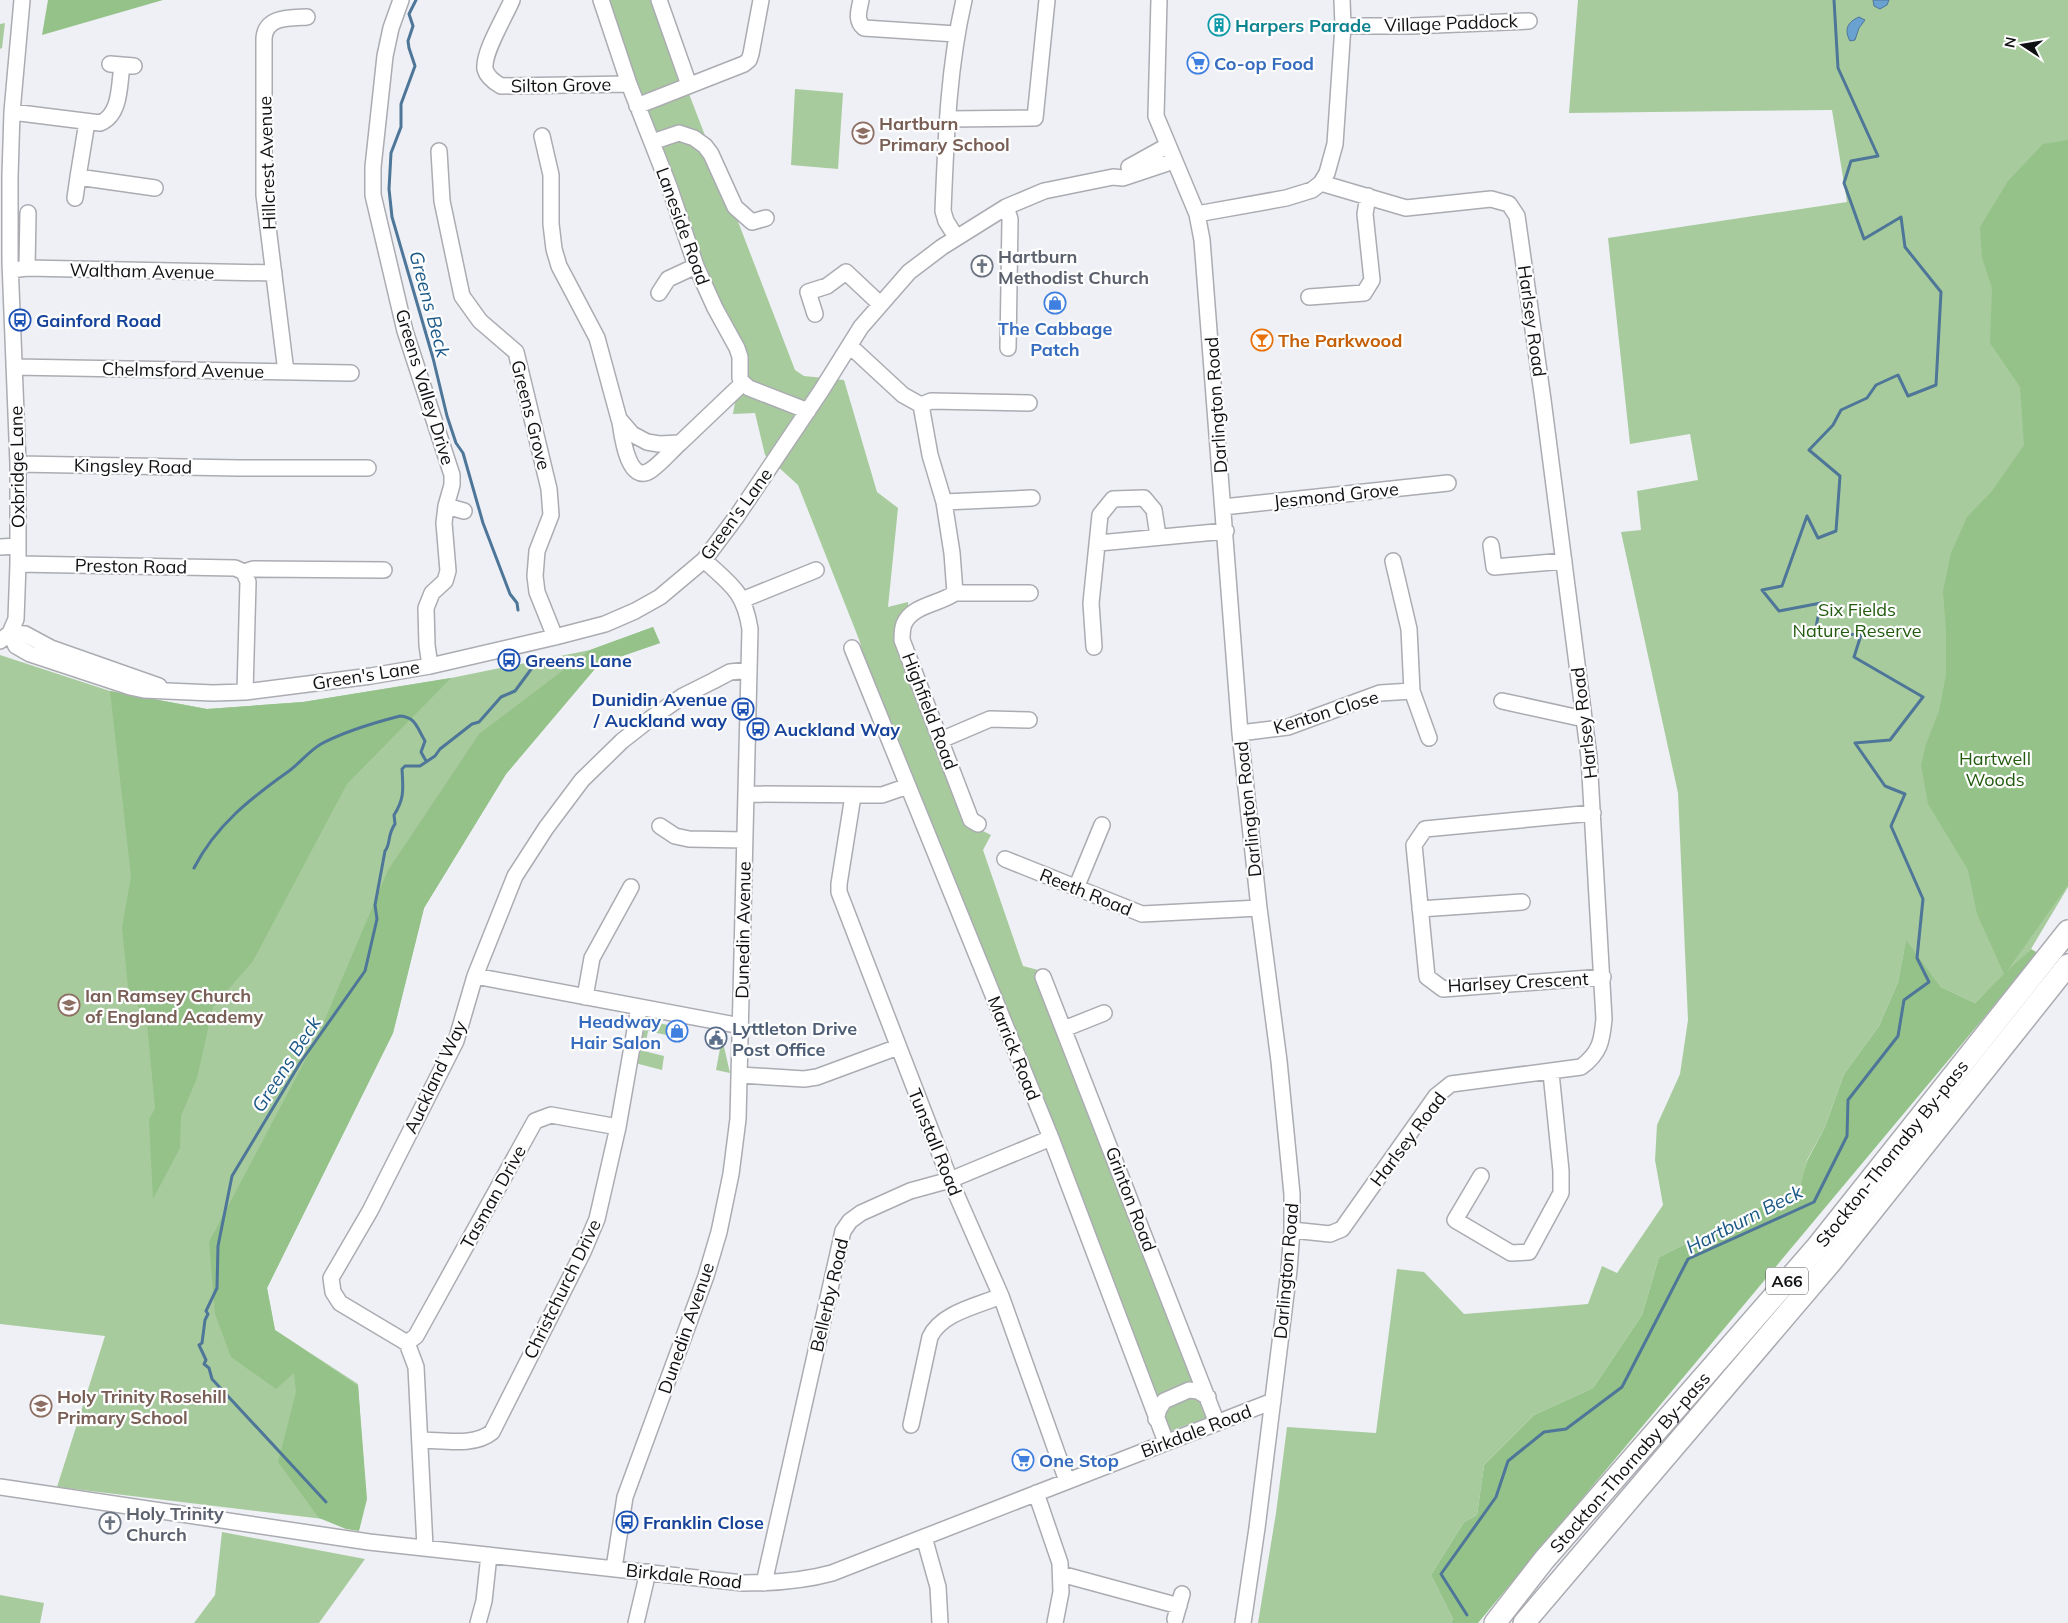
<svg xmlns="http://www.w3.org/2000/svg" width="2068" height="1623" viewBox="0 0 2068 1623" font-family="Mulish,sans-serif">
	<rect width="100%" height="100%" fill="#eef0f5"/>
	<path fill="#a8cb9e" d="M604,0H653L795,370L804,376L844,380L877,492L898,508L888,607L908,602L911,643L975,827L991,835L983,850L1023,966L1042,971L1219,1413L1157,1436L865,665L860,642L798,485L765,455L755,413L733,414L741,367Z
		M1578,0H2068V887L2031,949L1975,1003L1941,987L1906,941L1898,982L1879,1026L1844,1074L1825,1127L1807,1160L1802,1186L1792,1197L1762,1206L1659,1257L1642,1315L1593,1388L1534,1415L1484,1465L1477,1515L1464,1522L1431,1575L1453,1619L1451,1623H1258L1276,1513L1287,1427L1376,1433L1397,1269L1424,1272L1464,1314L1588,1304L1602,1266L1617,1273L1663,1205L1655,1160L1657,1125L1680,1074L1688,1020L1678,793L1621,532L1641,530L1637,491L1698,480L1690,434L1630,444L1608,238L1847,202L1832,110L1569,113Z
		M5,23L2,48L0,49V24Z
		M795,89L843,93L838,169L791,165Z
		M653,627L660,643L599,664L506,774L424,908L393,1033L267,1288L275,1330L358,1384L365,1485L332,1520L57,1487L105,1336L0,1324V655L110,691L207,709L303,702L451,678L590,650Z
		M644,1020L673,1026L671,1036L648,1031L646,1042L640,1039Z
		M722,1038L730,1073L716,1070Z
		M640,1050L664,1056L662,1070L635,1063L638,1051Z
		M222,1532L365,1559L319,1623H194L215,1595Z
		M0,1595L44,1603L40,1623H0Z"/>
	<path fill="#95c289" d="M48,0H163L42,35Z
		M2068,140V885L2007,971L2031,949L2038,953L1478,1623H1451L1453,1619L1431,1575L1464,1522L1477,1515L1484,1465L1534,1415L1593,1388L1642,1315L1659,1257L1762,1206L1792,1197L1800,1188L1807,1161L1825,1127L1844,1074L1879,1026L1898,982L1906,940L1941,987L1975,1003L2004,974L1977,914L1968,870L1928,804L1921,765L1926,744L1939,711L1946,675V631L1943,591L1951,553L1967,517L1992,491L2024,445L2020,387L1990,343L1992,288L1982,258L1980,227L2008,181L2043,144Z
		M653,627L660,643L599,664L506,774L424,908L393,1033L267,1288L275,1330L358,1386L367,1499L359,1531L346,1529L319,1518L278,1462L296,1392L294,1373L276,1389L231,1357L215,1314L209,1242L318,1036L388,870L479,734L590,650Z
		M451,678L347,784L253,961L213,1007L197,1078L181,1116L180,1148L153,1199L149,1120L155,1108L147,1024L128,987L122,928L131,876L110,691L207,709L303,702Z"/>
	<path fill="#69a1d1" stroke="#4e7698" d="M1873,0H1889L1887,5L1880,9L1874,6Z
		M1859,17L1865,20L1859,28L1855,40L1850,41C1844,30 1847,22 1859,17Z"/>
	<g fill="none" stroke-linecap="round" stroke-linejoin="round">
		<path stroke="#4e7698" stroke-width="3" d="M416,0L409,14L413,26L408,41L409,48L415,66L401,104V127L391,153L389,189L392,217L433,358L447,416L456,443L463,453L483,523L510,594L517,603L518,610
			M194,868C216,825 251,798 289,771C300,763 309,751 321,744C345,731 373,723 400,716C416,717 417,728 425,741L421,752L426,761
			M326,1502L212,1379L209,1368L204,1364L206,1360L199,1345L202,1343L205,1320L208,1314L206,1311L217,1288L218,1246L232,1176L300,1063L365,971L377,919L375,905L385,851C391,844 387,835 395,824L394,815C405,798 403,788 402,769L405,766H420L435,756L440,749L472,724L479,722L501,697L515,691L532,668
			M1467,1615L1441,1574L1496,1497L1508,1461L1544,1432L1566,1429L1622,1387L1688,1259L1814,1202L1847,1136L1848,1100L1898,1036L1904,1000L1929,982L1917,958L1923,899L1891,826L1905,794L1885,786L1855,743L1890,740L1923,697L1854,657L1861,635L1832,633L1814,636L1821,603L1779,611L1762,590L1782,586L1807,516L1818,538L1836,531L1840,476L1809,450L1833,425L1841,410L1867,398L1876,385L1898,375L1908,396L1936,385L1941,292L1905,247L1901,217L1864,239L1844,183L1851,161L1878,156L1838,68L1834,0"/>
		<g stroke="#abacb2" stroke-width="18">
			<path id="minor" d="M401,0L391,28L385,56L373,167V195L405,331L452,475V485L446,506L444,523L448,571L445,581L432,593L426,608L427,645L430,666
				M512,0C505,17 483,52 485,69C487,77 494,82 501,86L629,84
				M601,0L629,84L669,186L696,266L715,308L737,348L740,357V378L743,383L749,388L808,411
				M659,0L689,85
				M861,0C859,11 855,20 864,28L956,34
				M1159,0L1156,116L1197,214L1202,240L1240,733L1259,908L1279,1061L1292,1194V1230L1289,1270L1257,1528L1243,1623
				M1343,26H1411L1529,21
				M110,64L134,66
				M637,106L744,64L749,60L751,54L761,0
				M12,112L100,123C121,115 119,85 122,65
				M948,119L1035,118L1047,0
				M87,122L78,177L155,188
				M542,136L551,175V224L554,249L559,266L597,338L619,419L632,434L647,442L659,444L680,443L743,383
				M652,142L679,133L694,138L705,146L711,154L735,207L752,222L766,218
				M439,151L442,201L462,296L480,321L516,352L549,489L551,515L537,551L535,576L537,592L555,637
				M1129,167L1167,146
				M75,198L78,177
				M1006,207L1010,219L1008,348
				M1197,214L1286,198L1312,190L1321,183L1327,173L1335,144L1343,26L1342,0
				M956,237L946,221L943,211C946,140 948,69 964,0
				M27,268L28,213
				M11,270L27,268L274,273
				M659,293L668,279L696,266
				M1309,297L1364,293L1372,280L1365,214L1368,196
				M815,314L808,292L827,286L846,272L880,304
				M850,346L903,395L921,405L930,455L944,502L952,553L955,593
				M14,367L351,373
				M286,372L264,195V38C266,16 290,18 307,17
				M921,405L931,401L1029,403
				M620,422C622,435 628,486 651,470C661,463 670,452 680,443
				M18,464L239,468H368
				M944,502L1032,498
				M446,506L464,511
				M1223,507L1448,483
				M1099,543L1226,531
				M1491,545L1494,567L1564,561
				M0,547L18,546
				M18,564L235,568L244,572L253,569L384,570
				M244,572L248,582L245,692
				M955,593C940,604 912,605 904,624C902,629 902,635 902,640L971,820L978,824
				M955,593H1030
				M742,600L816,570
				M10,633L16,646L30,654L130,687L144,690L213,693L245,692L371,676L430,666L555,637L605,624L635,611L660,597L704,560L737,516L821,391L861,327L909,272L942,247L1006,207L1044,191L1113,177L1123,178L1174,161
				M10,633L25,634L51,648L159,686
				M0,641L10,633L16,619L18,564V464L10,262V176L12,112L22,0
				M1094,647L1091,603L1100,515L1113,499L1144,498L1154,510L1158,536
				M852,648L1051,1138L1166,1442
				M1412,691L1429,738
				M1502,701L1584,719
				M1240,733L1288,727L1380,693L1412,691L1409,629L1393,561
				M941,740L990,719L1029,720
				M746,794L882,795L908,786
				M853,796L839,884V892L950,1180L1001,1296L1067,1481
				M1593,813L1425,829L1414,845L1427,977L1443,989L1603,977
				M660,826L675,836L689,839L745,840
				M1005,859L1142,914L1259,908
				M1076,888L1102,825
				M1420,909L1522,902
				M475,976L741,1026
				M1043,977L1217,1423
				M585,997L592,958L631,887
				M1064,1029L1104,1013
				M740,1075L804,1079L817,1077L898,1047
				M1481,1176L1455,1220L1511,1253L1529,1252L1561,1193V1171L1551,1073
				M1292,1230L1330,1234L1342,1229L1436,1096L1451,1084L1581,1067C1600,1053 1602,1041 1604,1019L1589,757L1543,400L1517,216L1509,204L1491,199L1406,208L1321,183
				M407,1343L416,1336L535,1121L551,1115L618,1127
				M1156,1419L1159,1409L1164,1401L1189,1390L1198,1391L1208,1397
				M911,1425L930,1337C941,1313 977,1306 1001,1296
				M420,1440C442,1440 474,1447 492,1432L583,1252L597,1219L618,1127L639,1007
				M0,1487L369,1542L743,1583C774,1583 803,1581 832,1573L1273,1401
				M1036,1493L1060,1563L1061,1592L1055,1623
				M924,1537L938,1587L940,1623
				M425,1547L416,1367L407,1343L340,1303L333,1292L331,1278L370,1211L456,1041L475,976L515,876L546,828L582,780L622,741L650,719L683,696L713,681L730,672L749,670
				M614,1568L625,1497L706,1276L719,1232L731,1174L738,1119L750,629C744,591 731,585 704,560
				M1061,1574L1179,1606
				M764,1583L843,1231L850,1221L861,1213L910,1191L950,1180L1051,1138
				M1175,1619L1182,1594
				M478,1623L484,1601L489,1555
				M636,1623L648,1572"/>
		</g>
		<g stroke="#abacb2" stroke-width="24">
			<g id="highway">
				<path id="s1" d="M1495,1623L1544,1560L1816,1248L2068,931"/>
				<path d="M1524,1623L1832,1261L2068,965"/>
			</g>
		</g>
		<use href="#minor" stroke="#fff" stroke-width="15"/>
		<use href="#highway" stroke="#fff" stroke-width="21"/>
	</g>
	<defs>
		<g id="building-ring" transform="scale(1.125)"><circle r="9.5" fill="#fdfdfe" stroke="#0f9aa8" stroke-width="1.5"/><path d="M-4-6H4V6H1V3H-1V6H-4ZM-2.5-4.3h1.7v1.8h-1.7ZM.8-4.3h1.7v1.8H.8ZM-2.5-1h1.7V.8h-1.7ZM.8-1h1.7V.8H.8Z" fill="#0f9aa8"/></g>
		<g id="supermarket-ring" transform="scale(1.125)"><circle r="9.5" fill="#fdfdfe" stroke="#3f7fe0" stroke-width="1.5"/><path d="M-6-5.5h2.5l.6 2H6L4.5 2H-2.5L-4.4-4H-6ZM-1.5 3.2a1.3 1.3 0 1 0 .1 0ZM3 3.2a1.3 1.3 0 1 0 .1 0Z" fill="#3f7fe0"/></g>
		<g id="school-ring" transform="scale(1.125)"><circle r="9.5" fill="#fdfdfe" stroke="#8d6e63" stroke-width="1.5"/><path d="M0-5L7-2L0 1L-7-2ZM-4 1L0 2.5L4 1V4Q0 6-4 4Z" fill="#8d6e63"/></g>
		<g id="church-ring" transform="scale(1.125)"><circle r="9.5" fill="#fdfdfe" stroke="#6b7280" stroke-width="1.5"/><path d="M-1.2-6h2.4v3.5h3.3v2.4h-3.3V6h-2.4V-.1h-3.3v-2.4h3.3Z" fill="#6b7280"/></g>
		<g id="shop-ring" transform="scale(1.125)"><circle r="9.5" fill="#fdfdfe" stroke="#3f7fe0" stroke-width="1.5"/><path d="M-5-2.5h2.3a2.7 3.5 0 0 1 5.4 0H5L5.5 6h-11ZM-1.5-2.5h3a1.5 2.3 0 0 0-3 0Z" fill="#3f7fe0"/></g>
		<g id="bus-ring" transform="scale(1.125)"><circle r="9.5" fill="#fdfdfe" stroke="#1a4fb4" stroke-width="1.5"/><path d="M-5-6H5V4H4V6H2V4H-2V6H-4V4H-5ZM-3.5-4V0h7V-4ZM-3.5 1.2v1.5H-2V1.2ZM2 1.2v1.5H3.5V1.2Z" fill="#1a4fb4"/></g>
		<g id="bar-ring" transform="scale(1.125)"><circle r="9.5" fill="#fdfdfe" stroke="#e8710a" stroke-width="1.5"/><path d="M-6-5H6L.8 .8V4.5H3.5V6h-7V4.5H-.8V.8Z" fill="#e8710a"/></g>
		<g id="civic-ring" transform="scale(1.125)"><circle r="9.5" fill="#fdfdfe" stroke="#5c6f8a" stroke-width="1.5"/><path d="M-.6-6.5H3V-4.5H.6V-3L4-1V1h2V6H-6V1h2V-1L-.6-3ZM-1.2 2.5V6h2.4V2.5Z" fill="#5c6f8a"/></g>
	</defs>
	<g fill-rule="evenodd">
		<use href="#building-ring" x="1219" y="25"/>
		<use href="#supermarket-ring" x="1198" y="63"/>
		<use href="#school-ring" x="863" y="133"/>
		<use href="#church-ring" x="982" y="266"/>
		<use href="#shop-ring" x="1055" y="303"/>
		<use href="#bus-ring" x="20" y="320"/>
		<use href="#bar-ring" x="1262" y="340"/>
		<use href="#bus-ring" x="509" y="660"/>
		<use href="#bus-ring" x="743" y="709"/>
		<use href="#bus-ring" x="758" y="729"/>
		<use href="#school-ring" x="69" y="1005"/>
		<use href="#shop-ring" x="677" y="1031"/>
		<use href="#civic-ring" x="716" y="1038"/>
		<use href="#school-ring" x="41" y="1406"/>
		<use href="#supermarket-ring" x="1023" y="1460"/>
		<use href="#bus-ring" x="627" y="1522"/>
		<use href="#church-ring" x="110" y="1523"/>
	</g>
	<g text-anchor="middle" dominant-baseline="central" stroke-width="4.5" stroke-linejoin="round" paint-order="stroke">
		<rect fill="#fdfdfe" stroke="#565759" stroke-width="1" x="1766" y="1267.5" width="42" height="27" rx="4"/>
		<g font-size="16" font-weight="bold" fill="#0f1012">
			<text x="1787" y="1281">A66</text>
		</g>
		<g font-size="18" fill="#0f1012" stroke="#fdfdfe">
			<text transform="translate(1451 23) rotate(-2)">Village Paddock</text>
			<text transform="translate(561 85) rotate(-1)">Silton Grove</text>
			<text transform="translate(267 163) rotate(-92)">Hillcrest Avenue</text>
			<text transform="translate(683 226) rotate(70)">Laneside Road</text>
			<text transform="translate(142 271) rotate(1)">Waltham Avenue</text>
			<text transform="translate(1532 321) rotate(82)">Harlsey Road</text>
			<text transform="translate(183 370) rotate(1)">Chelmsford Avenue</text>
			<text transform="translate(425 387) rotate(73)">Greens Valley Drive</text>
			<text transform="translate(1216 405) rotate(-94)">Darlington Road</text>
			<text transform="translate(531 415) rotate(76)">Greens Grove</text>
			<text transform="translate(133 466) rotate(1)">Kingsley Road</text>
			<text transform="translate(17 467) rotate(-91)">Oxbridge Lane</text>
			<text transform="translate(1336 495) rotate(-6)">Jesmond Grove</text>
			<text transform="translate(736 514) rotate(-54)">Green's Lane</text>
			<text transform="translate(131 566) rotate(1)">Preston Road</text>
			<text transform="translate(366 675) rotate(-9)">Green's Lane</text>
			<text transform="translate(930 711) rotate(69)">Highfield Road</text>
			<text transform="translate(1326 712) rotate(-17)">Kenton Close</text>
			<text transform="translate(1584 723) rotate(-97)">Harlsey Road</text>
			<text transform="translate(1248 809) rotate(-96)">Darlington Road</text>
			<text transform="translate(1086 892) rotate(22)">Reeth Road</text>
			<text transform="translate(743 930) rotate(-89)">Dunedin Avenue</text>
			<text transform="translate(1518 982) rotate(-3)">Harlsey Crescent</text>
			<text transform="translate(1014 1048) rotate(68)">Marrick Road</text>
			<text transform="translate(435 1077) rotate(-65)">Auckland Way</text>
			<text transform="translate(1408 1139) rotate(-53)">Harlsey Road</text>
			<text transform="translate(935 1142) rotate(68)">Tunstall Road</text>
			<text stroke="none"><textPath href="#s1" startOffset="615">Stockton-Thornaby By-pass</textPath></text>
			<text transform="translate(493 1197) rotate(-61)">Tasman Drive</text>
			<text transform="translate(1131 1199) rotate(69)">Grinton Road</text>
			<text transform="translate(1286 1271) rotate(-85)">Darlington Road</text>
			<text transform="translate(562 1289) rotate(-64)">Christchurch Drive</text>
			<text transform="translate(829 1295) rotate(-77)">Bellerby Road</text>
			<text transform="translate(686 1328) rotate(-71)">Dunedin Avenue</text>
			<text transform="translate(1196 1431) rotate(-21)">Birkdale Road</text>
			<text stroke="none"><textPath href="#s1" startOffset="210">Stockton-Thornaby By-pass</textPath></text>
			<text transform="translate(684 1576) rotate(6)">Birkdale Road</text>
		</g>
		<g font-size="18" font-weight="bold" fill="#0d838f" stroke="#fdfdfe" text-anchor="start">
			<text x="1235" y="25">Harpers Parade</text>
		</g>
		<g font-size="18" font-weight="bold" fill="#366cbe" stroke="#fdfdfe" text-anchor="start">
			<text x="1214" y="63">Co-op Food</text>
			<text x="1055" y="328" text-anchor="middle">The Cabbage<tspan x="1055" dy="21">Patch</tspan></text>
			<text x="661" y="1021" text-anchor="end">Headway<tspan x="661" dy="21">Hair Salon</tspan></text>
			<text x="1039" y="1460">One Stop</text>
		</g>
		<g font-size="18" font-weight="bold" fill="#785e54" stroke="#fdfdfe" text-anchor="start">
			<text x="879" y="123">Hartburn<tspan x="879" dy="21">Primary School</tspan></text>
			<text x="85" y="995">Ian Ramsey Church<tspan x="85" dy="21">of England Academy</tspan></text>
			<text x="57" y="1396">Holy Trinity Rosehill<tspan x="57" dy="21">Primary School</tspan></text>
		</g>
		<g font-size="18" font-weight="bold" fill="#5b616d" stroke="#fdfdfe" text-anchor="start">
			<text x="998" y="256">Hartburn<tspan x="998" dy="21">Methodist Church</tspan></text>
			<text x="126" y="1513">Holy Trinity<tspan x="126" dy="21">Church</tspan></text>
		</g>
		<g font-size="18" font-weight="bold" fill="#164399" stroke="#fdfdfe" text-anchor="start">
			<text x="36" y="320">Gainford Road</text>
			<text x="525" y="660">Greens Lane</text>
			<text x="727" y="699" text-anchor="end">Dunidin Avenue<tspan x="727" dy="21">/ Auckland way</tspan></text>
			<text x="774" y="729">Auckland Way</text>
			<text x="643" y="1522">Franklin Close</text>
		</g>
		<g font-size="18" font-weight="bold" fill="#c56008" stroke="#fdfdfe" text-anchor="start">
			<text x="1278" y="340">The Parkwood</text>
		</g>
		<g font-size="18" fill="#225b0d" stroke="#fdfdfe">
			<text x="1857" y="609">Six Fields<tspan x="1857" dy="21">Nature Reserve</tspan></text>
			<text x="1995" y="758">Hartwell<tspan x="1995" dy="21">Woods</tspan></text>
		</g>
		<g font-size="18" font-weight="bold" fill="#4e5e75" stroke="#fdfdfe" text-anchor="start">
			<text x="732" y="1028">Lyttleton Drive<tspan x="732" dy="21">Post Office</tspan></text>
		</g>
		<g font-size="19" font-style="italic" fill="#195786" stroke="#fdfdfe">
			<text transform="translate(430 304) rotate(75)">Greens Beck</text>
			<text transform="translate(286 1064) rotate(-57)">Greens Beck</text>
			<text transform="translate(1744 1219) rotate(-27)">Hartburn Beck</text>
		</g>
	</g>
	<g transform="translate(2023 45) rotate(282)" stroke="#fdfdfe" stroke-width="4" paint-order="stroke">
	<path d="M0-4L9 19L0 12L-9 19Z" fill="#0f1012"/>
	<text y="-8" font-size="14" font-weight="bold" text-anchor="middle" fill="#0f1012">N</text>
	</g>
</svg>
